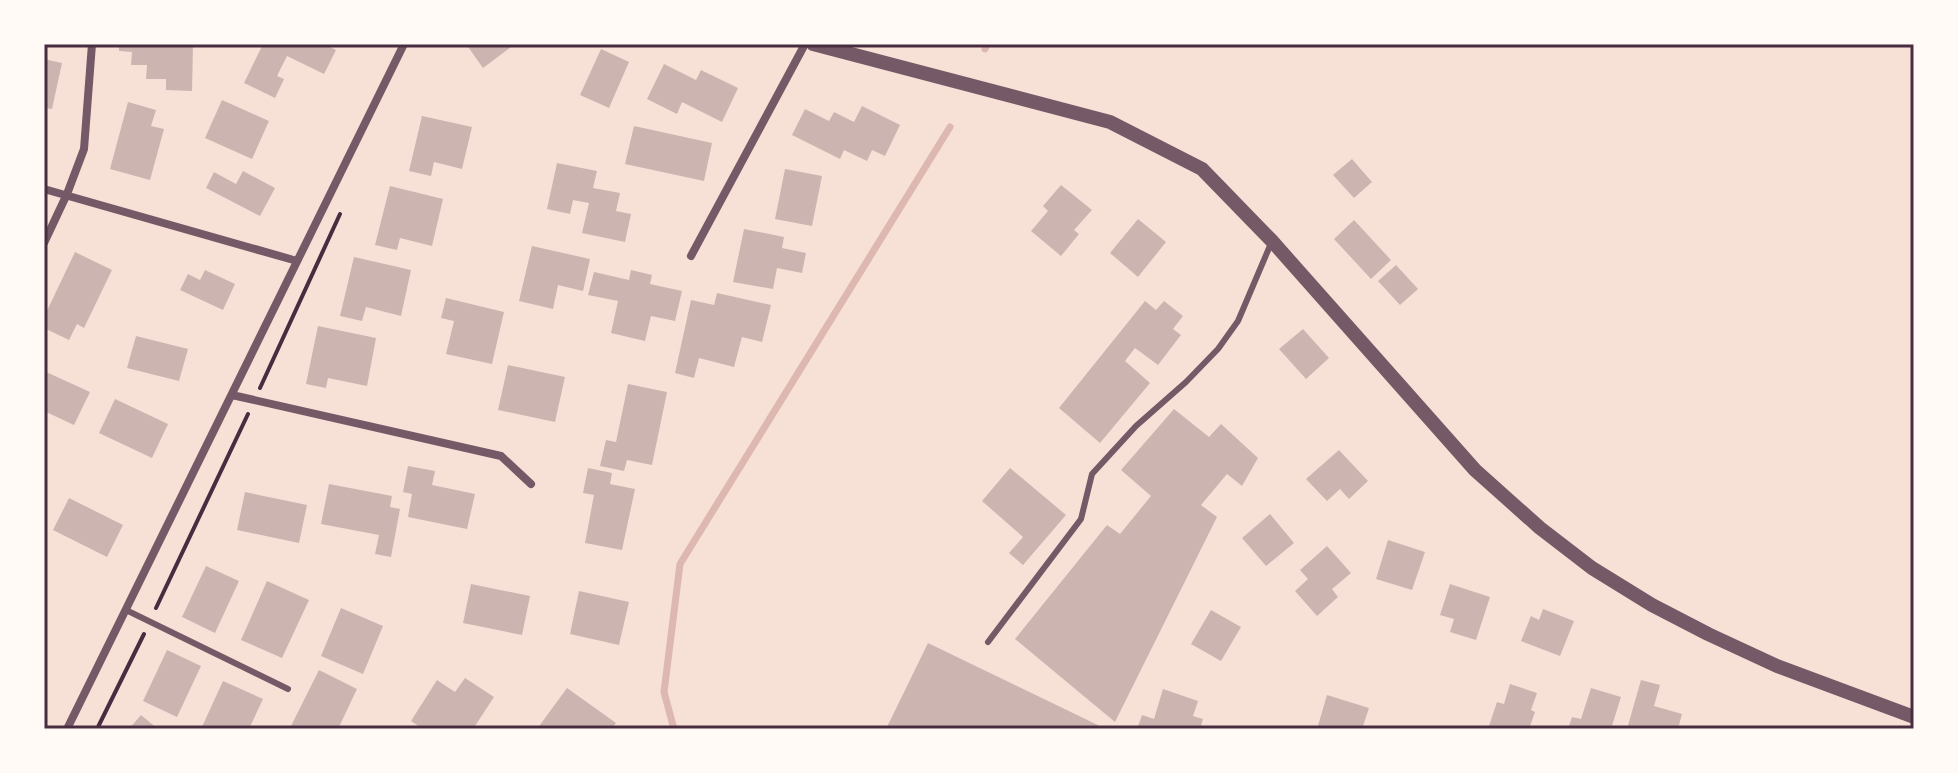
<svg xmlns="http://www.w3.org/2000/svg" width="1958" height="773" viewBox="0 0 1958 773" font-family="Rubik,sans-serif">
	<rect width="100%" height="100%" fill="#f7e1d7"/>
	<g fill="none" stroke-linecap="round" stroke-linejoin="round">
		<path stroke="#dcb8b0" stroke-width="7" d="M985,49L987,44
			M674,729L664,692L680,564L950,127"/>
	</g>
	<path fill="#ccb4b1" d="M119,44H193L192,91L166,90V79H146L147,65H131L132,52L119,51Z
		M263,44H324L336,50L324,74L287,56L277,76L284,79L275,98L244,83Z
		M466,44H509L511,47L483,68Z
		M601,49L629,62L609,108L580,95Z
		M44,59L62,63L52,109L44,108Z
		M664,64L696,80L701,70L738,88L722,122L682,102L677,114L647,99Z
		M222,100L269,121L252,159L205,138Z
		M128,102L156,110L151,126L164,129L150,180L110,169Z
		M862,106L900,125L885,156L872,150L867,161L844,150L840,159L792,135L805,109L829,121L834,112L854,122Z
		M422,116L472,127L462,169L434,162L431,176L409,171Z
		M634,126L712,143L704,181L625,164Z
		M1352,159L1372,182L1354,198L1333,175Z
		M557,163L597,171L593,188L620,193L616,211L631,214L625,242L582,233L589,203L573,200L570,214L547,209Z
		M785,169L822,176L812,226L775,219Z
		M243,171L275,188L260,216L206,188L214,172L236,184Z
		M1061,185L1092,210L1074,230L1079,234L1061,256L1031,231L1048,211L1043,206Z
		M390,186L443,199L432,246L400,238L397,250L375,245Z
		M1138,219L1166,242L1138,277L1110,253Z
		M1354,220L1391,260L1371,279L1334,239Z
		M744,229L784,237L782,248L806,253L802,273L777,268L773,289L733,282Z
		M532,246L590,259L583,291L558,285L553,309L519,301Z
		M75,252L112,270L84,328L77,324L69,340L44,328V317Z
		M354,257L411,270L401,316L366,307L362,321L340,316Z
		M1396,265L1418,289L1400,305L1378,281Z
		M205,270L235,284L223,310L180,290L188,274L200,280Z
		M631,270L652,275L650,284L682,291L675,321L651,316L645,341L611,333L618,301L588,295L594,272L629,280Z
		M717,293L771,305L762,342L742,337L734,367L699,358L694,378L675,373L691,300L714,305Z
		M446,298L504,312L492,364L446,354L454,321L441,318Z
		M1145,301L1156,310L1164,301L1183,316L1173,329L1181,335L1158,365L1135,348L1125,361L1150,383L1100,443L1059,408Z
		M318,326L376,338L367,386L328,378L326,388L306,384Z
		M1303,329L1329,358L1306,379L1279,349Z
		M136,336L188,349L179,381L127,368Z
		M508,365L565,377L555,422L498,410Z
		M44,371L90,392L74,425L44,411Z
		M628,384L667,392L652,465L627,460L624,471L600,466L606,440L616,442Z
		M115,399L168,424L152,458L99,433Z
		M1174,409L1209,437L1221,424L1258,458L1242,486L1227,474L1201,505L1217,517L1115,722L1015,639L1107,525L1120,534L1151,496L1121,470Z
		M1339,450L1368,481L1349,499L1340,489L1327,501L1306,479Z
		M408,466L435,471L432,485L475,494L467,529L408,517L412,494L403,492Z
		M588,468L612,473L610,484L635,489L622,550L585,543L594,495L583,493Z
		M1010,468L1066,515L1023,565L1009,553L1023,537L982,501Z
		M329,484L392,496L390,507L400,509L391,557L375,554L379,535L321,524Z
		M245,492L307,505L299,543L237,530Z
		M69,498L123,525L107,557L53,530Z
		M1270,514L1294,543L1266,566L1242,538Z
		M1388,540L1425,552L1412,590L1376,579Z
		M1327,546L1351,573L1332,589L1338,597L1317,616L1295,591L1308,579L1300,570Z
		M206,566L239,581L215,633L182,617Z
		M267,581L309,600L282,658L241,640Z
		M471,584L530,596L522,635L463,623Z
		M1450,584L1490,597L1476,640L1450,632L1454,619L1440,615Z
		M579,591L629,602L619,645L570,634Z
		M341,608L383,626L363,674L321,656Z
		M1543,609L1574,621L1560,656L1521,641L1531,616L1539,620Z
		M1211,610L1241,627L1221,661L1191,644Z
		M928,643L1106,729H886Z
		M167,650L201,666L177,717L143,701Z
		M319,670L357,689L338,729H297L291,726Z
		M465,678L494,697L473,729H423L411,721L437,680L455,692Z
		M1641,680L1660,685L1654,706L1682,714L1678,729H1627Z
		M223,681L263,699L249,729H201Z
		M1510,684L1537,693L1531,710L1535,712L1529,729H1488L1497,702L1504,704Z
		M567,688L616,723L611,729H537Z
		M1591,688L1621,697L1611,729H1568L1572,717L1581,719Z
		M1163,689L1198,701L1193,716L1203,719L1200,729H1137L1142,715L1154,719Z
		M1327,695L1369,708L1362,729H1317Z
		M141,715L158,729H129Z"/>
	<g fill="none" stroke-linecap="round" stroke-linejoin="round">
		<path stroke="#4a2c40" stroke-width="4" d="M260,388L340,214
			M156,608L248,414
			M97,729L144,634"/>
		<path stroke="#755966" stroke-width="6" d="M126,610L288,689
			M988,642L1081,519L1092,474L1136,426L1186,382L1218,349L1238,321L1272,241"/>
		<path stroke="#755966" stroke-width="8" d="M44,189L297,261
			M44,243L67,194L84,149L92,44
			M691,256L805,44
			M232,395L501,456L531,484
			M67,729L404,44"/>
		<path stroke="#755966" stroke-width="14" d="M813,44L1110,122L1202,169L1272,241L1475,470L1540,528L1592,568L1652,605L1708,634L1777,666L1914,717"/>
	</g>
	<rect width="1958" height="773" fill="none" stroke="#fffaf5" stroke-width="92"/>
	<rect x="46" y="46" width="1866" height="681" fill="none" stroke="#4a2c40" stroke-width="3"/>
</svg>
